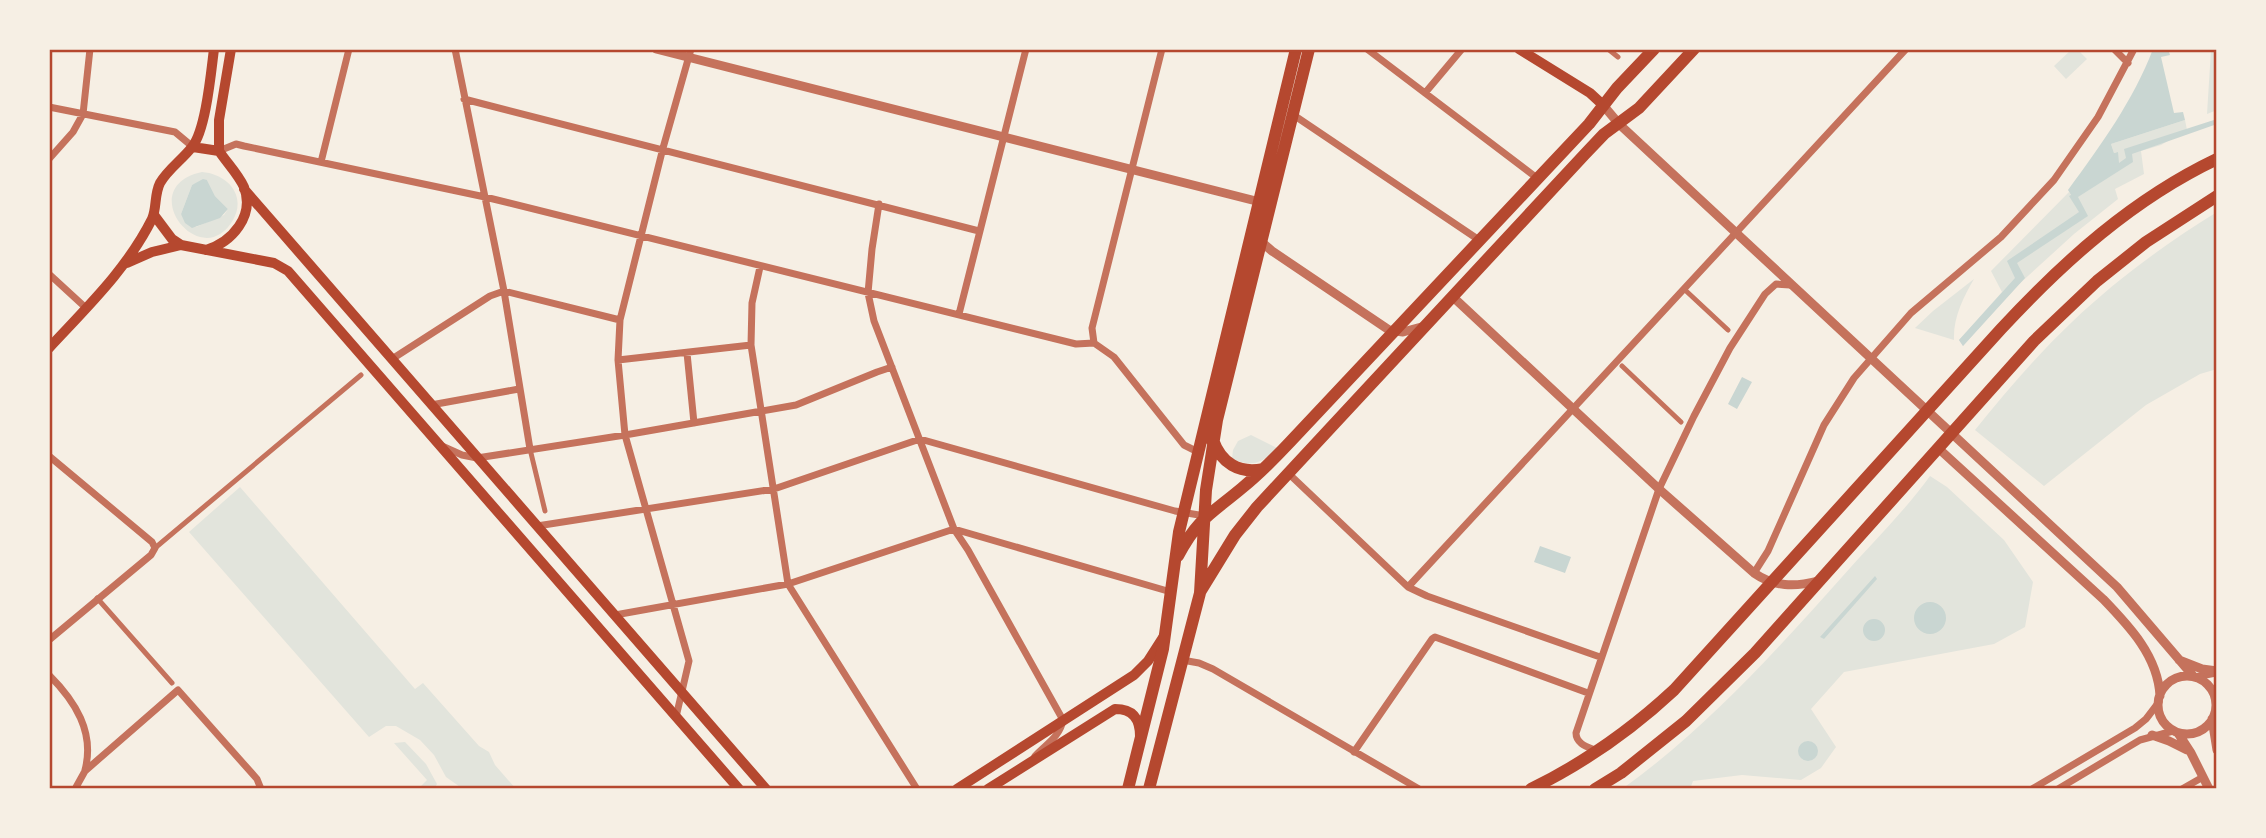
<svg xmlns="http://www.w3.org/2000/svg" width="2266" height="838" viewBox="0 0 2266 838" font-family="'Sofia Sans Condensed',sans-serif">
	<rect width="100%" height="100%" fill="#f6efe4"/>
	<path fill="#e2e4dc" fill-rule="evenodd" d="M2072,49H2077L2087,59L2066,79L2054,66Z
		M2211,50L2217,51V110L2207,114Z
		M2185,120L2187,130L2161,145L2141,151L2144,174L2115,189L2118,199L2074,234L2017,286L1963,346L1959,340L2002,292L1991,271L2069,192L2071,195L2117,152L2114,153L2111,144Z
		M202,172C227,174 247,195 233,220C201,275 132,187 202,172ZM207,180L215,196L228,209L224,215L196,227L181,214L192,185Z
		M2217,212V369L2200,374L2146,405L2044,486L1975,430C2005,393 2037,355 2072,322C2116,280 2165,244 2217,212Z
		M1974,279C1963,298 1953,318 1954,340L1915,328L1933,311Z
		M1251,435L1277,448C1262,464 1252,467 1232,459L1233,450L1238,441Z
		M1930,476L1947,487L2004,540L2033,582L2025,627L1994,644L1844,672L1811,709L1836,747L1821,768L1801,780L1742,775L1693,781L1690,789H1622C1706,729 1774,653 1842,577C1871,544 1904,512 1930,476Z
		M240,487L415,689L423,683L479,746L489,752L495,765L516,789H463L446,777L434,755L420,740L396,726H386L369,737L189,532Z
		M405,742L426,764L437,784L434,789H424L421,786L427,780L394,743Z"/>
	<path fill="#c9d6d2" d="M2153,49H2168L2170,55L2161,57L2174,113L2183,112L2185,120L2111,144L2114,153L2118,152L2119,163L2126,158L2124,149L2217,119V124L2132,154L2133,162L2078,197L2088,216L2017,263L2025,278L1963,346L1959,340L2015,278L2007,261L2079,212L2069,196L2071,195L2068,190C2101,145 2133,101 2153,49Z
		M203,179L207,180L215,196L228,209L220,218L192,228L185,223L181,214L192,185Z
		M1742,377L1752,382L1737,409L1728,404Z
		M1540,546L1571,557L1565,573L1534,562Z
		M1875,576L1877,579L1824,639L1820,637Z
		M1914 618a16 16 0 1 1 32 0a16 16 0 1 1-32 0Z
		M1863 630a11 11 0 1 1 22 0a11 11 0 1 1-22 0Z
		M1798 751a10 10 0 1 1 20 0a10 10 0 1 1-20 0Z"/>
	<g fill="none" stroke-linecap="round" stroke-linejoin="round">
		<path stroke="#c5725c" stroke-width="5" d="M1608,49L1618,57
			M1684,289L1728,330
			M1622,366L1681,422
			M530,449L545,511
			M155,548L361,375
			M97,598L172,683"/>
		<path stroke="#c5725c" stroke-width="7" d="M455,49L504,291L530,449
			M1367,49L1537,178
			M2114,49L2128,63
			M1425,93L1462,49
			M464,99L979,231
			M49,107L175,132L193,147
			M1292,114L1479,240
			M219,151L236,144L244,146L485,197L1076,344L1094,343
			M49,159L73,132L83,114L90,49
			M321,162L349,49
			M879,204L872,249L868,293L874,321L954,529L968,550L1063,720C1060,737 1046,744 1035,756
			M760,267L752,303L751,345L788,584L917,789
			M49,274L86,308
			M959,314L1026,49
			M1094,343L1092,328L1162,49
			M1094,343L1114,357L1184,445L1198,452
			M687,353L694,423
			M392,359L490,296L504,291L620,320
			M618,360L751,345
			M431,405L519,389
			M442,446L462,455L477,458L625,435L796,405L877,372L892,367
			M49,456L152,542L155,548L151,555L49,640
			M1288,473L1408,587L1427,596L1600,657
			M537,526L774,489L920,439L1175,511L1205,516
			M1754,573L1768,551L1824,425L1854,378L1911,313L2001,237L2054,180L2098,117L2134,49
			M1408,587L1906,49
			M615,615L788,584L954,529L1171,592
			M1182,660L1199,663L1213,669L1419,789
			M49,675C75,701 95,732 85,770
			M2195,677L2216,673
			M2216,707L2217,705
			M676,717L689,661L625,435L618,360L620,320L663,148L691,49
			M1597,751C1588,747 1576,744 1576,733L1659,489L1694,416L1730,348L1765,294L1776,284L1790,285
			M1354,752L1432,639L1435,637L1588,693
			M75,789L85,771L178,690L257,779L261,789
			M2032,789L2135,728L2146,719L2159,702
			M2058,789L2140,740L2173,731
			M2182,789L2203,777"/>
		<path stroke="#c5725c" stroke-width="9" d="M656,49L1260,202L1265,199
			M1603,105L1619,124L2117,587L2194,677
			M1258,239L1272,251L1389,330L1403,332L1425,326
			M1453,297L1659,489L1754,573C1774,587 1795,587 1818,581
			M1938,448L2103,599C2129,626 2158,656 2160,696
			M2179,660L2202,669L2217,671
			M2158 705a29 29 0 1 1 58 0a29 29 0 1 1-58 0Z
			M2212,719L2217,750
			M2178,733L2191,753L2209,789
			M2152,735L2169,741L2187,750"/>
		<path stroke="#b5482f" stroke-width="10" d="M1519,49L1590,93L1603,105
			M193,147L219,151C227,163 238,174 244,187C255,216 232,242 206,250
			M219,151V120L231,49
			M244,189L766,789
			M154,215L172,239L181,245L274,263L288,271L739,789
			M127,263L152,252L181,245
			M49,348C87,307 127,269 152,219C157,208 154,195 160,183C168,169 182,160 192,147C206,130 211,72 214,49
			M957,789L1134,675L1148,661L1164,636
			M988,789L1115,709C1133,709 1140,719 1140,736"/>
		<path stroke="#b5482f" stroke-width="12" d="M1212,441L1213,440C1221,463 1239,474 1263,469
			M1178,556C1198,518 1211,514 1242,488C1259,474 1275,458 1290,442L1589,124L1617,88L1654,49
			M1200,592L1235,535L1257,507L1585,154L1604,134L1639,108L1694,49
			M1128,789L1163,649L1179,532L1296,49
			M1149,789L1200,593L1206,490L1217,420L1309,49
			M1531,789C1584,763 1631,730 1674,690L2001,329C2064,261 2133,199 2217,159
			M1595,789L1621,773L1686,721L1755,653L2034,341L2097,281L2146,242L2217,196"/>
	</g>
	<rect width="2266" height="838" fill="none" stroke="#f6efe4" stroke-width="102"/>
	<rect x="51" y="51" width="2164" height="736" fill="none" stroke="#b5482f" stroke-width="2.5"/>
</svg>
